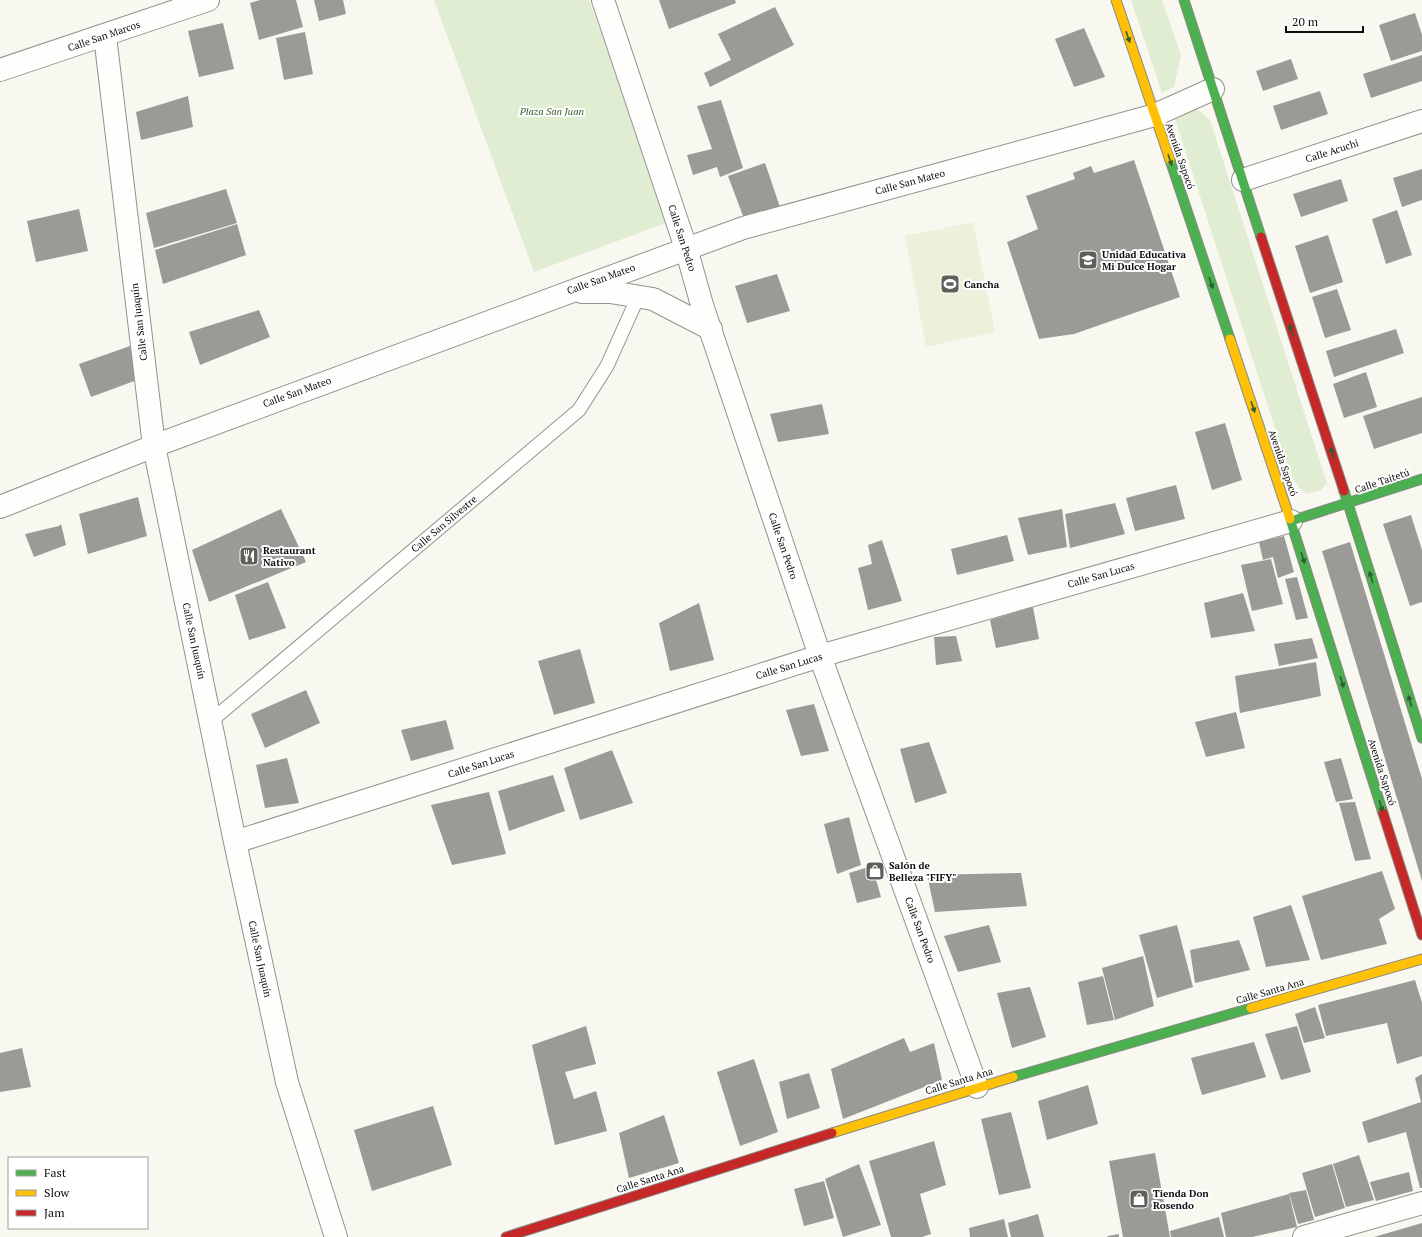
<svg xmlns="http://www.w3.org/2000/svg" width="1422" height="1237" viewBox="0 0 1422 1237" font-family="'PT Serif',serif">
	<rect width="100%" height="100%" fill="#f9f8f0"/>
	<path fill="#e1edd2" d="M434,0H589L671,221L534,272Z
		M1131,0H1162L1181,55L1174,87L1162,93Z
		M1192,109L1200,111L1210,120L1327,483L1321,490L1307,494C1293,485 1289,470 1284,456L1175,119Z"/>
	<path fill="#ebf1db" d="M973,222L995,332L926,347L905,236Z"/>
	<path fill="#9c9a96" d="M260,0H296L303,27L259,40L250,3Z
		M314,0H343L346,14L319,21Z
		M659,0H735L736,3L669,29Z
		M775,7L794,45L710,87L704,73L731,60L718,34Z
		M1415,13L1422,35V51L1391,61L1379,25Z
		M223,23L234,69L199,77L188,31Z
		M1084,28L1105,77L1074,87L1055,39Z
		M305,32L313,74L284,80L276,38Z
		M1422,55V81L1371,98L1363,74Z
		M1291,59L1298,79L1263,91L1256,71Z
		M1320,91L1328,114L1281,130L1273,106Z
		M188,96L193,127L141,140L136,112Z
		M721,100L743,168L720,177L717,167L693,175L687,155L712,149L697,106Z
		M1134,160L1180,297L1074,334L1039,339L1007,242L1038,229L1026,196L1075,179L1073,173L1091,166L1094,173Z
		M765,163L780,207L743,216L728,176Z
		M1422,169V200L1402,207L1393,178Z
		M1341,179L1348,201L1301,217L1293,194Z
		M226,189L237,223L154,248L146,213Z
		M79,209L88,251L36,262L27,221Z
		M1397,210L1412,255L1386,264L1372,219Z
		M237,224L246,255L163,284L155,250Z
		M1328,235L1343,282L1310,293L1295,246Z
		M777,274L790,311L747,323L735,286Z
		M1337,289L1351,330L1325,338L1312,297Z
		M259,310L270,337L200,365L189,332Z
		M1396,329L1404,353L1334,377L1326,351Z
		M130,346L137,380L91,397L79,364Z
		M1366,372L1377,407L1344,418L1333,384Z
		M1422,397V433L1374,449L1363,416Z
		M822,404L829,434L778,442L770,414Z
		M1225,423L1242,480L1212,490L1195,432Z
		M1176,485L1185,519L1135,531L1126,498Z
		M138,497L147,536L88,554L79,514Z
		M1115,503L1125,534L1070,548L1065,514Z
		M281,509L306,562L209,602L192,550Z
		M1062,509L1067,547L1028,555L1018,518Z
		M1411,515L1422,550V602L1410,606L1383,524Z
		M61,524L66,545L34,557L25,534L59,526Z
		M1007,535L1014,561L957,575L951,549Z
		M1284,536L1294,572L1278,578L1273,557L1263,560L1259,542Z
		M882,540L902,601L868,610L858,568L872,564L868,545Z
		M1350,542L1422,779V881L1322,551Z
		M1271,559L1283,604L1252,611L1241,565Z
		M1297,577L1308,618L1296,620L1285,579Z
		M268,582L286,628L249,640L235,595Z
		M1243,593L1255,631L1211,638L1204,603Z
		M699,603L714,660L670,671L659,623Z
		M1033,607L1039,639L996,648L990,620Z
		M956,636L962,661L936,665L934,637Z
		M1312,638L1318,658L1279,666L1274,644Z
		M580,649L595,703L554,715L538,661Z
		M1316,662L1321,696L1240,713L1235,676Z
		M306,690L320,723L265,748L251,714Z
		M814,704L829,751L801,756L786,710Z
		M1236,712L1245,748L1206,757L1195,722Z
		M446,720L454,749L411,761L401,730Z
		M929,742L947,793L915,803L900,749Z
		M612,750L633,803L580,820L564,768Z
		M287,758L299,803L265,808L256,765Z
		M1341,758L1353,799L1336,802L1324,762Z
		M553,775L565,811L509,831L498,791Z
		M489,792L506,854L452,865L431,805Z
		M1355,802L1371,859L1355,861L1339,803Z
		M849,817L861,865L837,874L824,824Z
		M872,866L881,897L857,903L849,873Z
		M1382,871L1395,909L1379,919L1387,944L1321,960L1302,896Z
		M1021,873L1027,906L935,912L927,875Z
		M1291,905L1310,960L1266,967L1253,917Z
		M989,925L1001,962L958,972L944,936Z
		M1177,925L1193,987L1157,998L1139,935Z
		M1239,940L1250,970L1195,983L1190,950Z
		M1143,956L1154,1006L1115,1020L1102,968Z
		M1103,976L1114,1020L1087,1025L1078,982Z
		M1415,980L1422,1003V1056L1397,1064L1387,1023L1326,1036L1318,1005Z
		M1030,987L1046,1037L1012,1048L997,993Z
		M1315,1007L1325,1038L1304,1043L1295,1014Z
		M586,1026L596,1064L565,1072L574,1099L596,1091L607,1131L555,1145L532,1045Z
		M1297,1026L1311,1072L1281,1080L1265,1034Z
		M904,1038L910,1052L934,1043L942,1080L843,1119L831,1069Z
		M1254,1042L1266,1077L1202,1095L1191,1058Z
		M22,1048L31,1087L0,1092V1053Z
		M754,1059L778,1132L740,1146L717,1072Z
		M809,1073L820,1108L787,1119L779,1082Z
		M1422,1074V1188H1420L1406,1132L1368,1143L1362,1122L1421,1102L1415,1078Z
		M1088,1085L1098,1124L1047,1140L1038,1101Z
		M433,1106L452,1165L372,1191L354,1130Z
		M1011,1112L1031,1188L999,1195L981,1119Z
		M664,1115L679,1163L629,1178L619,1133Z
		M934,1141L946,1185L920,1194L931,1234L922,1237H891L869,1161Z
		M1155,1153L1170,1237H1123L1109,1161Z
		M1359,1155L1374,1200L1346,1207L1333,1164Z
		M859,1164L881,1225L843,1237L825,1179Z
		M1332,1164L1345,1208L1315,1217L1302,1173Z
		M1409,1172L1413,1191L1376,1201L1370,1182Z
		M824,1181L834,1218L804,1226L794,1189Z
		M1306,1190L1314,1220L1298,1224L1289,1193Z
		M1289,1194L1297,1227L1252,1237H1226L1221,1213Z
		M1038,1214L1044,1237H1011L1008,1223Z
		M1219,1217L1224,1237H1171L1170,1231Z
		M1004,1219L1008,1237H970L969,1228Z
		M1422,1223V1237H1374Z
		M1119,1234V1237H1108L1107,1236Z"/>
	<g fill="none" stroke-linecap="round" stroke-linejoin="round">
		<g stroke="#93928f" stroke-width="15">
			<path id="lane" d="M211,721L579,410L607,366L638,297"/>
		</g>
		<g stroke="#93928f" stroke-width="24">
			<path id="street" d="M603,0L686,248L702,305L820,656L977,1087
				M105,36L154,446L235,842L287,1082L336,1237
				M0,70L208,0
				M1243,180L1422,121
				M582,292H610L653,299L711,329
				M0,507L154,446L743,228L1155,115L1213,89
				M235,842L820,656L1291,521
				M1304,1237L1422,1203"/>
		</g>
		<g stroke="#898985" stroke-width="11">
			<path id="fast" d="M1184,0L1261,237
				M1170,160L1230,339
				M1344,491L1422,738
				M1290,519L1383,813
				M1291,521L1422,479
				M1013,1077L1251,1008"/>
		</g>
		<g stroke="#898985" stroke-width="11">
			<path id="slow" d="M1116,0L1170,160
				M1230,339L1290,519
				M1251,1008L1422,959
				M832,1133L1013,1077"/>
		</g>
		<g stroke="#898985" stroke-width="11">
			<path id="jam" d="M1261,237L1344,491
				M1383,813L1422,935
				M506,1237L832,1133"/>
		</g>
		<use href="#lane" stroke="#fefefd" stroke-width="13"/>
		<use href="#street" stroke="#fefefd" stroke-width="22"/>
		<use href="#fast" stroke="#4caf50" stroke-width="9"/>
		<use href="#slow" stroke="#ffc107" stroke-width="9"/>
		<use href="#jam" stroke="#c62828" stroke-width="9"/>
	</g>
	<defs><path id="oneway-solid" d="M-6-.8H1V-3.2L6.5 0L1 3.2V.8H-6Z"/></defs>
	<g fill="#2c5e2e">
		<use href="#oneway-solid" transform="translate(1128 37) rotate(71)"/>
		<use href="#oneway-solid" transform="translate(1170 160) rotate(71)"/>
		<use href="#oneway-solid" transform="translate(1211 283) rotate(71)"/>
		<use href="#oneway-solid" transform="translate(1291 330) rotate(-108)"/>
		<use href="#oneway-solid" transform="translate(1253 407) rotate(71)"/>
		<use href="#oneway-solid" transform="translate(1332 453) rotate(-108)"/>
		<use href="#oneway-solid" transform="translate(1303 558) rotate(72)"/>
		<use href="#oneway-solid" transform="translate(1371 577) rotate(-107)"/>
		<use href="#oneway-solid" transform="translate(1342 682) rotate(72)"/>
		<use href="#oneway-solid" transform="translate(1410 701) rotate(-107)"/>
		<use href="#oneway-solid" transform="translate(1381 806) rotate(72)"/>
	</g>
	<defs>
		<g id="school-square" transform="scale(1)"><rect x="-9" y="-9" width="18" height="18" rx="4" fill="#5f5f5c" stroke="#fff"/><path d="M0-5L7-2L0 1L-7-2ZM-4 1L0 2.5L4 1V4Q0 6-4 4Z" fill="#fff"/></g>
		<g id="stadium-square" transform="scale(1)"><rect x="-9" y="-9" width="18" height="18" rx="4" fill="#5f5f5c" stroke="#fff"/><path d="M0-5a6.5 5 0 1 0 0 10a6.5 5 0 1 0 0-10ZM-3.5-1.8h7v3.6h-7Z" fill="#fff"/></g>
		<g id="restaurant-square" transform="scale(1)"><rect x="-9" y="-9" width="18" height="18" rx="4" fill="#5f5f5c" stroke="#fff"/><path d="M-5-6h1v4h1v-4h1v4h1v-4h1v5L-1.5 .5V6h-2V.5L-5-1ZM5-6V6H3V1.5H1.5Q1.5-4 5-6Z" fill="#fff"/></g>
		<g id="shop-square" transform="scale(1)"><rect x="-9" y="-9" width="18" height="18" rx="4" fill="#5f5f5c" stroke="#fff"/><path d="M-5-2.5h2.3a2.7 3.5 0 0 1 5.4 0H5L5.5 6h-11ZM-1.5-2.5h3a1.5 2.3 0 0 0-3 0Z" fill="#fff"/></g>
	</defs>
	<g fill-rule="evenodd">
		<use href="#school-square" x="1088" y="260"/>
		<use href="#stadium-square" x="950" y="284"/>
		<use href="#restaurant-square" x="249" y="556"/>
		<use href="#shop-square" x="875" y="871"/>
		<use href="#shop-square" x="1139" y="1199"/>
	</g>
	<g text-anchor="middle" dominant-baseline="central" stroke-width="4" stroke-linejoin="round" paint-order="stroke">
		<g font-size="10" fill="#0c0c0c" stroke="#fff">
			<text transform="translate(104 36) rotate(-19)">Calle San Marcos</text>
			<text transform="translate(1332 151) rotate(-18)">Calle Acuchi</text>
			<text transform="translate(1180 156) rotate(71)">Avenida Sapocó</text>
			<text transform="translate(910 182) rotate(-15)">Calle San Mateo</text>
			<text transform="translate(682 238) rotate(72)">Calle San Pedro</text>
			<text transform="translate(601 279) rotate(-20)">Calle San Mateo</text>
			<text transform="translate(139 322) rotate(-97)">Calle San Juaquín</text>
			<text transform="translate(297 392) rotate(-20)">Calle San Mateo</text>
			<text transform="translate(1283 463) rotate(71)">Avenida Sapocó</text>
			<text transform="translate(1382 481) rotate(-19)">Calle Taitetú</text>
			<text transform="translate(444 524) rotate(-40)">Calle San Silvestre</text>
			<text transform="translate(783 546) rotate(71)">Calle San Pedro</text>
			<text transform="translate(1101 575) rotate(-16)">Calle San Lucas</text>
			<text transform="translate(194 641) rotate(78)">Calle San Juaquín</text>
			<text transform="translate(789 666) rotate(-17)">Calle San Lucas</text>
			<text transform="translate(481 764) rotate(-18)">Calle San Lucas</text>
			<text transform="translate(1382 772) rotate(72)">Avenida Sapocó</text>
			<text transform="translate(920 930) rotate(70)">Calle San Pedro</text>
			<text transform="translate(260 959) rotate(78)">Calle San Juaquín</text>
			<text transform="translate(1270 991) rotate(-16)">Calle Santa Ana</text>
			<text transform="translate(959 1081) rotate(-17)">Calle Santa Ana</text>
			<text transform="translate(650 1179) rotate(-18)">Calle Santa Ana</text>
		</g>
		<g font-size="10" font-style="italic" fill="#2c5d22" stroke="#fff">
			<text x="552" y="111">Plaza San Juan</text>
		</g>
		<g font-size="10" font-weight="bold" fill="#0c0c0c" stroke="#fff" text-anchor="start">
			<text x="1102" y="254">Unidad Educativa<tspan x="1102" dy="12">Mi Dulce Hogar</tspan></text>
			<text x="964" y="284">Cancha</text>
			<text x="263" y="550">Restaurant<tspan x="263" dy="12">Nativo</tspan></text>
			<text x="889" y="865">Salón de<tspan x="889" dy="12">Belleza "FIFY"</tspan></text>
			<text x="1153" y="1193">Tienda Don<tspan x="1153" dy="12">Rosendo</tspan></text>
		</g>
	</g>
	<rect x="8" y="1157" width="140" height="72" fill="#ffffff" stroke="#9e9e9e"/>
	<rect x="16" y="1170" width="20" height="6" fill="#4caf50" stroke="#9e9e9e"/>
	<text x="44" y="1177" font-size="12" fill="#0c0c0c">Fast</text>
	<rect x="16" y="1190" width="20" height="6" fill="#ffc107" stroke="#9e9e9e"/>
	<text x="44" y="1197" font-size="12" fill="#0c0c0c">Slow</text>
	<rect x="16" y="1210" width="20" height="6" fill="#c62828" stroke="#9e9e9e"/>
	<text x="44" y="1217" font-size="12" fill="#0c0c0c">Jam</text>
	<path d="M1286 26v6h77v-6" fill="none" stroke="#0c0c0c" stroke-width="2"/>
	<text x="1292" y="26" font-size="12" fill="#0c0c0c" stroke="#ffffff" stroke-width="3" paint-order="stroke">20 m</text>
</svg>
